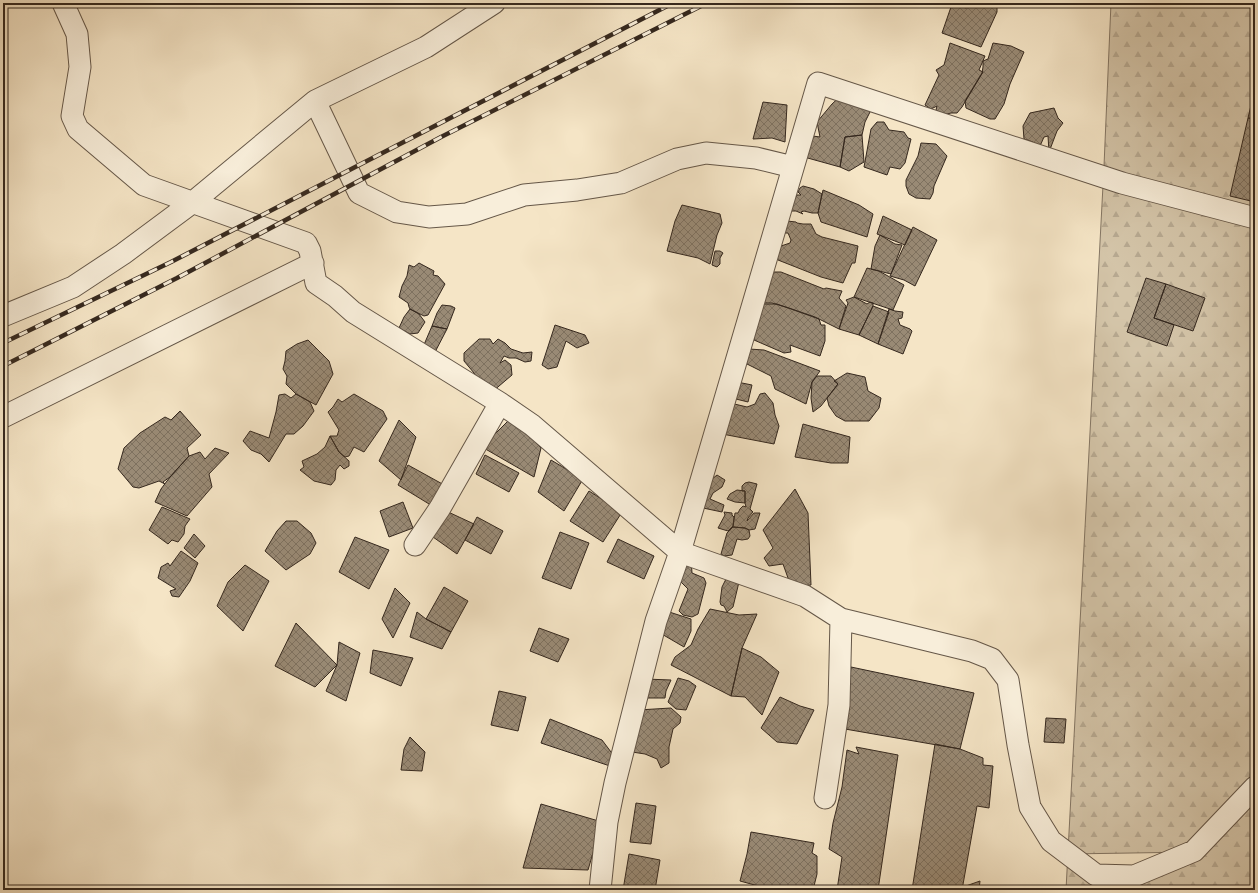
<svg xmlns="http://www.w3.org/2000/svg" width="1258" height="893" viewBox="0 0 1258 893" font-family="'IM FELL Double Pica',serif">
	<defs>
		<pattern id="forest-firs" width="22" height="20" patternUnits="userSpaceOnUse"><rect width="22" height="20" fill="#d4c5a9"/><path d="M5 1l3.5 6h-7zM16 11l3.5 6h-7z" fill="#b7a991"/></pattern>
		<pattern id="building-cross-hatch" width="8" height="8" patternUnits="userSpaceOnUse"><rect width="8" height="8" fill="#998a75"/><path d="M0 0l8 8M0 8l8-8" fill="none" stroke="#7e715f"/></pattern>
	</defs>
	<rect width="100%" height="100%" fill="#f5e5c6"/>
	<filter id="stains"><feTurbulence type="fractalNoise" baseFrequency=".005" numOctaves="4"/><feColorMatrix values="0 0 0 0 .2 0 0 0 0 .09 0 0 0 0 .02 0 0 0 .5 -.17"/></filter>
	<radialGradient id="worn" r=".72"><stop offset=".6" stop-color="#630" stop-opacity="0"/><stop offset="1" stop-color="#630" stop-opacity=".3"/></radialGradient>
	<path fill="url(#forest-firs)" stroke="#847664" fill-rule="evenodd" d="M1111,3H1255V890H1066L1104,166ZM1195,852L1096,875L1068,854Z"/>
	<path fill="url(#building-cross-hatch)" stroke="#35281e" d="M976,3L997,4V12L981,47L942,33L952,4L966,8Z
		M950,43L985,56L979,70L983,72L962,107L957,113H951L943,115L936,110L937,106L931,109L925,105L939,75L936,70L944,65Z
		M993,43L1011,46L1024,52L1010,84L1004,104L995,119H990L966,108L965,101L982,73L983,67V61L988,59Z
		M845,92L872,108L865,122L862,135L845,137L840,167L804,157L805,135L820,137L817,122L832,104Z
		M1253,97H1255V119L1248,118Z
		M763,102L787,105L785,142L772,138L753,139Z
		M1054,108L1058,118L1063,123L1057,131L1049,152L1048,136L1044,137L1040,146L1036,147L1033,142L1024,139L1023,126L1030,113Z
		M1248,118L1255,119V202L1230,196Z
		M877,122H884L889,130L904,132L908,138L911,139L905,163L900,169L890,167L887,175L864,167L871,129Z
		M862,135L864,162L849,171L840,167L845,137Z
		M921,143L936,144L947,156L934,186L933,193L930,199L916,198L909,194L906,186V180L918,156Z
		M803,186L814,189L822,194L818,213H812L804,211L801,212L803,214L796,211H788L797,195H801L798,192L800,188Z
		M823,190L859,205L873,214L867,237L821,222L818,213Z
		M682,205L720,214L722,223L717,235L710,264L698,258L667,251L675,221Z
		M883,216L912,230L905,245L877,234Z
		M787,221L796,222L797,223L803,224H811L816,234L822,237L858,246L855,263H852L843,283L821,277L778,260L777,258L781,246L790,243L791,240L788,233H782Z
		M913,227L937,240L915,286L904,280L890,276Z
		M880,235L895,244L902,245L891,274L871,269L875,246Z
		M715,251H720L723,253L720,258V264L717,267L712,265Z
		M419,263L434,271L433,275L438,276L445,284L428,315L424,316L410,309L409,307L408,303L399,297L402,286L407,276L409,265L414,267Z
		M867,268L879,271L904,285L893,310L854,297Z
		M773,272H781L824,289L826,288L842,291L839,298L846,306L839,329L815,317L789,308L772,303H762Z
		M1146,278L1166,284L1154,318L1174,325L1167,346L1127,332Z
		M1166,284L1205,298L1193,331L1154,318Z
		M854,297L867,304L870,302L873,303V306L859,335L839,329L848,303L846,300Z
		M759,304H777L819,319L821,325H825V341L820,356L790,345L791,352L784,353L754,340Z
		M442,305L451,306L455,308L447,329L432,326L437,313Z
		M873,306L889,312L878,344L859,335Z
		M410,309L419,314L425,322L418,333L410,334L399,328L404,317Z
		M889,309L895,311L903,312L902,318L898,319L900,325L910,329L912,331L903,354L878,344Z
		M555,325L585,335L589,343L577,348L566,341L557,367L548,369L542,365Z
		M432,326L447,329L434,354L423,347Z
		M479,339H490L493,344L498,339L505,343L511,349L523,353L532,352L531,361L525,362L516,358H509L504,356L500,363L505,360L511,365L512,375L492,392L480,385L474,373L464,361V353Z
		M308,340L329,361L333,374L316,405L296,394L286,384L287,376L283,369L285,361L286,351L297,344Z
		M749,349L764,350L820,371L812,382L806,404L775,389L771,376L743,362Z
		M847,373L865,377L868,391L881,398L879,408L869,421H845L836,416L829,406L827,398L838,384L834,381Z
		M817,376H831L838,384L821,406L813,412L811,398L812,382Z
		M737,382L752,385L748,402L732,398Z
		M765,393L773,403L775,415L779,426L774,444L717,433L726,402L747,407L755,404L760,394Z
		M285,394L291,398L296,394L310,402L314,411L303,426L294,434H286L269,462L261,454L251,450L243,441L250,431L269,438L276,412L279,395Z
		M354,394L383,411L387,419L364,452L354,447L349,456L345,457L339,452L330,436H337L339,430L328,412L333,407L338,399L342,402Z
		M180,411L201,435L187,448L189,456L170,477L163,482L165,484L159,481L139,488L133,487L118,469L124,448L140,433L165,417L171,420Z
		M511,418L541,448L534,477L482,447Z
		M399,420L416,437L401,480L379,461Z
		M803,424L850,437L848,463H831L795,457Z
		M330,436L339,452L349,461V466L344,469L340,465L336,470L335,480L331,485L314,481L300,470L304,467L302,461L317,454L325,447Z
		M215,448L229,453L209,474L212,487L187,516L155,502L161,489L170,477L189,456L200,452L205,459Z
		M485,455L519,473L509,492L476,474Z
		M551,460L583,479L564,511L538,492Z
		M408,465L446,486L434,507L398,485Z
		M717,475L725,480L722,487L713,493L710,499L724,505L722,512L703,508L707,483Z
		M749,482L757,484L750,509L753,512L748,518L747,521L754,513H760L755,529L749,530L745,528L733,527L735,513H738L740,509L743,506L746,507L745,503V491H742V486L745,483Z
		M795,489L808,513L811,585L804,586L793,583L788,578L783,564L769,566L764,558L773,548L763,530Z
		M737,490L745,491V503L735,502L727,499L730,494Z
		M589,491L622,512L603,542L570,521Z
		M403,502L413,528L389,537L380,511Z
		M162,507L190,519L185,526L184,534L178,542L172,540L168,544L149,530Z
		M446,511L474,524L457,554L433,537Z
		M724,512L732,513V515L734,517L733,526L728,531L718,528L725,515Z
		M477,517L503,531L491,554L465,540Z
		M286,521H297L311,533L316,543L310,554L286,570L265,551L277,531Z
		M733,527L745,528L749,530L750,536L748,539L742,540L737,539L732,555L724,556L721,554L727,533Z
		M560,532L589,543L571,589L542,578Z
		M194,534L205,546L195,558L184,548Z
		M355,537L389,550L369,589L339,572Z
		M618,539L654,556L644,579L607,562Z
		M181,551L198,563L190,581L179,597L172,596L170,591L176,589L158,578L161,567L168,563L170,566Z
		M691,559L692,573L704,578L706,583L698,614L692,617L683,615L679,611L688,589L681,582L685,562Z
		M245,565L269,581L243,631L217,606L228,582Z
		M726,579L739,582L733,607L727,612L724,606L721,605L720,602L722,587Z
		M444,587L468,601L451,632L426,619Z
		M395,588L410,603L393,638L382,619Z
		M710,609L739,615L757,614L742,648L731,696L671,665L675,657L691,645L698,629Z
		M663,610L691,619V631L684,647L660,633Z
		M417,612L426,619L451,632L442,649L410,637Z
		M296,623L337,665L315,687L275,666Z
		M539,628L569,639L558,662L530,651Z
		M339,642L360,653L346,701L326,691L337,665Z
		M742,648L761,657L779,672L762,715L745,697L731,696Z
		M373,650L413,658L401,686L370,673Z
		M851,667L974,693L960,749L845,729Z
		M678,678L689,681L696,686L686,710L676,709L668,702Z
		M645,679L671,680L666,691L665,698H641Z
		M499,691L526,697L518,731L491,725Z
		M780,697L800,706L814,710L797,744L777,742L761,728Z
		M671,708L681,717L680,723L673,729L669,747V763L661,768L657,759L645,754L632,752L638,710Z
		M1046,718L1066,719L1064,743L1044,742Z
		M550,719L602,740L614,756L610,766L541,743Z
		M410,737L425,752L422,771L401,770L404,749Z
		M935,744L960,749L983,758V765L993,766L989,808L977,806L962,890H912Z
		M856,747L898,755L878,890H837L842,857L829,849L833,823L842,787L847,750L859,754Z
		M636,803L656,806L651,844L630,842Z
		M541,804L602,822L588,870L523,868Z
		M751,832L814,843L812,853L817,856V874L813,890H773L740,881L747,854Z
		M629,854L660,860L655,890H623Z
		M980,881L979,890H962L963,887Z"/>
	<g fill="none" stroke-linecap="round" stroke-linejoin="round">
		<g stroke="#655748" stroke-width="23">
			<path id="street" d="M63,3L77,34L80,67L72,116L78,129L144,185L306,243L310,251L316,283L335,296L353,312L500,403L532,425L680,552L805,596L841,619L972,651L992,659L1008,680L1018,745L1030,807L1051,841L1096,875L1134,876L1194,851L1255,787
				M494,3L426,47L315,101L359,193L397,212L429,217L467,214L524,195L577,190L621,183L677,159L706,153L756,158L793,167
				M3,316L73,287L123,254L193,202L315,101
				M3,417L313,263
				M415,545L440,508L500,403
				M825,798L839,705L841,619
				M600,890L607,822L615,783L656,621L680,552L818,83L1122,183L1255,218"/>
		</g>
		<use href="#street" stroke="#f8eeda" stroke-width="21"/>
		<g stroke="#35281e" stroke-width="4.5">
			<path id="rail" d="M3,343L171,262L673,3
				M3,366L177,278L441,137L707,3"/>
		</g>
		<use href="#rail" stroke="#f8eeda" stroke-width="3" stroke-dasharray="9" stroke-linecap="butt"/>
	</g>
	<rect width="1258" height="893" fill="none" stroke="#f5e5c6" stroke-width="16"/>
	<rect x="4" y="4" width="1250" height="885" fill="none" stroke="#35281e" stroke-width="2"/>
	<rect x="8" y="8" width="1242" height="877" fill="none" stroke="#35281e"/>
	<rect width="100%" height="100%" filter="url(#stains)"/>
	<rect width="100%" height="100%" fill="url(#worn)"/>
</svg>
